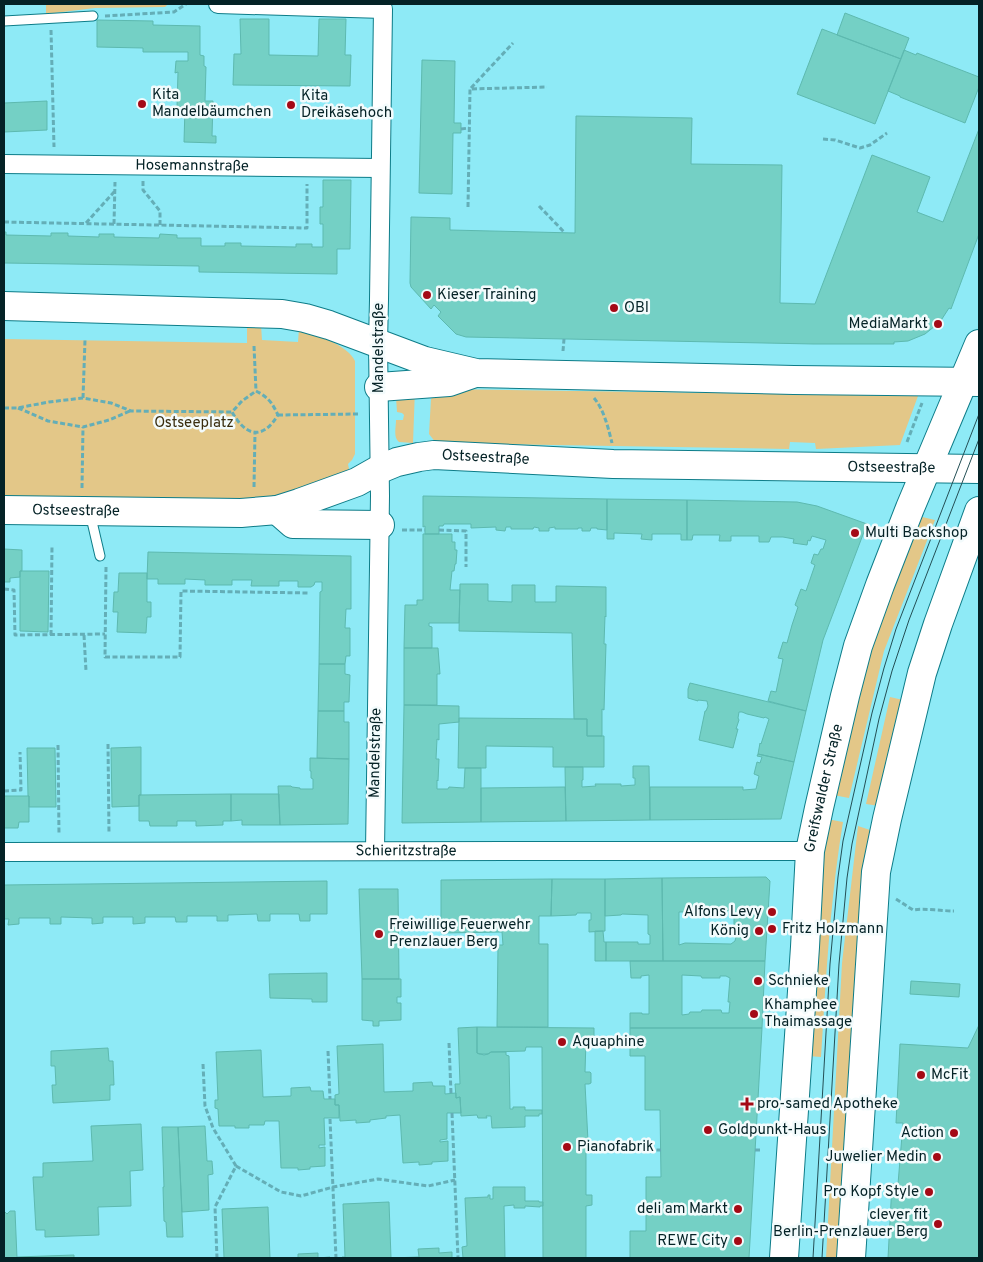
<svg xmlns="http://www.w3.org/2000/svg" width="983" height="1262" viewBox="0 0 983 1262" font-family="Overpass,sans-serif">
	<rect width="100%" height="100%" fill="#8eeaf6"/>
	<path fill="#e3c788" d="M46,4H168L165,7L95,8L46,14Z
		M247,324L261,325L262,340L298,342L299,329C314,333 349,346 355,361V454L352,460L348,464L349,469L343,473L268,501L4,500V339L247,343Z
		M415,389L413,443L399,442C393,437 396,428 396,420H403L404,415L402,413L397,412L396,397Z
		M441,389L918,396L900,445L816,449L815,443L790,442L789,449L436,443L429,434L431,399Z
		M918,516L935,520L884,651L849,798L833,795L862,674Z
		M890,697L903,700L879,806L866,804Z
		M827,819L843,822C830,900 826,979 821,1057L808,1056L816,897Z
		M858,826L870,830L862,880L840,1258H826L842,963Z"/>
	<path fill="#74d0c5" stroke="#5db9af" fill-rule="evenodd" d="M845,13L909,38L901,59L837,35Z
		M240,19H269V55L318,56L319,19H346L345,55H351L350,86L233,85L234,54H241Z
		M97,20L153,21V25L200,26V55L204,56V66L206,67L205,101H213L212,136H216V143L184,142L185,107H177L178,72L175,73L176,61H188V52H143V48L97,47Z
		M822,29L901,59L875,124L797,94Z
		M904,50L916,55L917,53L979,77V87L965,123L900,97V96L888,91Z
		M422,60L455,61L454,123H461V133H453L452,194L419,193Z
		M47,101V130L4,132V103Z
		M576,116L692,118L691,164L782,165L780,303L815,304L872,155L930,177L917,212L943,222L979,129V234L951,309L949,308L940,322L925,334L908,341L894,342V344H814L466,337L456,334L438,316L441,312L434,305L431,309L411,287L410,283L411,217L450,218V230L575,233Z
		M323,180H351L350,249H337V274L199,272V266L4,263V232H6V235L51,236V233H68V236L99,237V234H114V237L159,238L160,234L177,235V238H201V246H225V243H241V246L296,247V244H312V247H323V224H320V207H323Z
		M423,496L607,499V530L597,529V528H591L590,531H582V528H578V529H555V527L549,528V531H539V528L534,527L533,529H511V527H506L505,531L496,530V527L471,528V524H444L443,526H439V534H425V526L423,527Z
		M607,499L687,500V540H681V534H652V540L641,539L642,534L614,533V539H607Z
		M687,500L797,502L817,506L867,524L823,640L806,711L768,701L771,691L776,692L783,659L778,658L783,642L787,643L792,625L798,607L795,605L801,589L806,591L815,565L811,563L814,554L818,555L821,549H823L826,540L812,536L810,541L808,540L807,545L793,543L794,539L783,537H771L769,542H759V536H731V541H719L720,535H693L692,540H687Z
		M423,534H452V542H455V550H457L456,564H455L454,571H452L450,590H460L459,623H429V626L432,627V648H404L405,605H417V600H423Z
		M4,549L22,550V571H20V577L10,578V582H4Z
		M148,552L351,556V609H346L345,628H350V656H346L345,664H319L320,592L322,591V582H315L314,585L311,587H298V581H279V586H251L252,580H232V585H205V580L185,579V584H158V579H147Z
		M20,571H49L48,632L20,631Z
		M119,573H147V602H151V617H147L146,633L117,632L118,612H113L114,592H118Z
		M460,584H488V601L512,602V585H535V602H556V586L606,587V617L605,616L604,644H606L604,710L602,709V736H587V719H574L572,633L459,631Z
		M404,648H438L440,674H437V705H404Z
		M319,664H345V674L350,675L349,702H344V711H318Z
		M690,683L806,711L794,762L758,754L760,743L761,744L769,719L765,717L764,718L747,714L742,712H739L738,718L739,720L736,729H738L733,748L699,740L705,711H706L708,706L707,701L698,700V701L688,698V689Z
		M404,705L459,706V722L439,724V740L437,739L436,759H439L438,781L437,780V789H448L449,787L464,788L465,768H481V822L402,823Z
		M318,711H344V722H349V759L317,758Z
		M459,718L587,719V736H604V767H553V747L486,746V768H458Z
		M141,747V795H139V806L112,807L111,748Z
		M27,748H55L56,807H29V796H28Z
		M758,754L794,762L781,819L650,820V787H743V790L756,789L759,776L754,774L757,762L760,763L762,757L757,756Z
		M310,758L349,759L348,824L280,825L278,786H291L292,787L300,788V789H313V779L311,778V771H310Z
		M633,766H649L650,820L566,821L565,767H583V780H582V787L596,786L595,784H621V786L635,785V778H633Z
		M565,787L566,821L481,822V788Z
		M231,794V821H223V825L196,826V821H177V826H150L149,821H139V795Z
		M231,794H279L280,825H242V820L231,821Z
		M4,796H29V822H19L18,828H4Z
		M766,877L770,881L765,961H663L662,878ZM729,910H734V935L736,937L735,941L731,944L685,943L679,945V912L727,911Z
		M662,878L663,961H606V942H638V944H650V935L648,934V915L622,914L621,915L605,916V879Z
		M552,879L551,916H539V944H548V1027H497L498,945H503L502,932L441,933V880Z
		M552,879H605V931L589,932V920H591V913H577L576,915L551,916Z
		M327,881V914H310V921H300L299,914H270V921H258L257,914L228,915V921H217V916H187V922H176L175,917H145V923L133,924V917H103V923L92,924V918L61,917V924H50V918H19V924L8,925L9,919H4V885Z
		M359,889H398L399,979H362Z
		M595,931H603L604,942H606V961H595Z
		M630,961H765L762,1028H630V1013H642V1014H649V975L641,976V978H631ZM682,975L701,976L702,978H720V976H726L730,978L728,1002H730L729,1013H722L721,1010H702L701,1012H690L689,1014L682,1015Z
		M327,973V1002H312V999L270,998L269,974Z
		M362,979H401V997H397V1003H401V1020L379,1021V1026H373V1021L362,1020Z
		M911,981L960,984L959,997L910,994Z
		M979,1025V1258H888L892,1184H898L903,1123H896L900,1044L968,1048Z
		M477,1027L594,1028V1040H586L585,1072H590L591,1073V1083L589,1084H585L588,1141L591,1142V1151L590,1152H586V1195H592V1205L586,1206V1258H543L542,1047H526L525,1051L491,1052L488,1054H479L477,1053Z
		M477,1027V1053L484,1055L488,1054L491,1052H506V1055L509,1056L510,1109H513V1107H525V1110H542V1114H539V1116H525V1127L492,1128L491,1116H486L487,1118H478L477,1115L461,1116L460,1097L456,1098L455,1084H460L458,1028Z
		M630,1028H762L749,1258H630V1231H646V1177H661L660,1110H645V1056H630Z
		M383,1044L384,1092L413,1091V1083L432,1082L433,1086H445V1094L456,1093V1098L460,1097L461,1113H447V1139L440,1140V1142L448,1141V1161L432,1162V1164L419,1165V1162L403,1163L400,1115L386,1116V1118L370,1120V1122L356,1123V1120L340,1121L339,1105H335V1095L339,1094L337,1046Z
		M108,1048L109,1061H113L114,1085H110V1100L53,1103L52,1085H56L55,1066H51V1051Z
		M261,1050L263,1097L291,1096V1088L310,1087L311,1091H323L324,1099H335V1105H339V1118H324L325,1145H319V1148L325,1147V1166L310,1167V1169L298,1170V1168H281L279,1121H265L264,1125H249V1128H235V1126H219L218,1109L215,1108V1100H218L216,1052Z
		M141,1124L143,1170L130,1171L131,1206L98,1207L99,1235L45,1237V1230H36L33,1177H43V1163L93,1161L91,1126Z
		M205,1126L207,1161H212L213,1174L208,1175L209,1210L182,1212L178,1127Z
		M162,1127H178L183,1237H167L166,1222L164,1221L163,1187H164Z
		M493,1187H525V1201H539V1202H543V1206H540V1207L525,1206V1208H514V1205L504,1206L505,1258H463L462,1247L467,1246L465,1198L488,1197V1195H490V1199H493Z
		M389,1202L391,1258L419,1257L418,1249L439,1248V1253L452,1252V1258H342V1257H345L343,1204Z
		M268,1207L270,1258H224L222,1209Z
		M4,1211L7,1214L10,1211H15L17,1258H4Z
		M318,1253V1258L330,1257L331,1258H298V1254Z
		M74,1255V1258H17V1257Z"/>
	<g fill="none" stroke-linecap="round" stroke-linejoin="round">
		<g stroke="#0d7c88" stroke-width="11">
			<path id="lane" d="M4,21L93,16
				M90,513L100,556"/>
		</g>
		<g stroke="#0d7c88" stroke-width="20">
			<g id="street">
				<path d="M218,4L383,9L379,300L378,343L380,496L375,851"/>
				<path id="s1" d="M4,164L380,168"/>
				<path id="s2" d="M4,852L546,851H810"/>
			</g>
		</g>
		<g stroke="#0d7c88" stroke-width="30">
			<g id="primary">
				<path d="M4,306L282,314L305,318L329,325L425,361L476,373L794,380L979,382"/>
				<path d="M379,387L449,382L472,374"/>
				<path id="s3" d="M4,510L241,513L277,510L299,503L357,482L380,469L397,462L419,457L434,455L613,464L979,469"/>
				<path d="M277,510L293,524L380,525"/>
				<path id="s4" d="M784,1258L805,947L810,851L819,808L845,696L858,646L880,585L910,508L979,344"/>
				<path d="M851,1258L876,872L887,819L922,673L938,624L979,511"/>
			</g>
		</g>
		<path stroke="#64aeb7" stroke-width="3" stroke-dasharray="5 2.5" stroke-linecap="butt" d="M105,16L174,12L186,4
			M51,30L54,147
			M471,88L513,43
			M461,129L469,128
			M823,139L835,140L860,148L870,145L887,133
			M143,181V190L160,211V225
			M539,206L565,233
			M468,207L470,89L547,87
			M4,222L307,228V184
			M86,223L114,192
			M114,224L115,182
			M254,346L256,391
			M563,351L564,339
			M256,391C262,394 268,398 272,404C274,407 276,411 278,415C263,440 246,437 232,412L242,401Z
			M83,398L85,340
			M594,398C604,410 608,427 612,443
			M4,408H17L49,402L83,398L111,403L131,411L232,412
			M18,408L48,421L83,427L109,420L130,411
			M278,415L359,414
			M907,442L922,403
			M254,487L255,432
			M82,488L83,427
			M402,530H425
			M439,530L466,531V567
			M106,567L105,657H180L181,591L310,593
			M4,589L14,590L15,635L105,634
			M51,635L52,546
			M84,635L86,671
			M108,744L109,834
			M58,745L59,835
			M4,791L21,790L20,752
			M896,899L913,910C923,908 943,911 954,911
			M449,1043L451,1093
			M328,1051L330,1099
			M203,1064L205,1106L213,1128L236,1166L215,1207L217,1258
			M452,1113L458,1258
			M330,1119L336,1258
			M619,1150H661
			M755,1150H762
			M236,1166L281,1192L301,1196L333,1187L378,1179L428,1186L455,1180"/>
		<use href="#lane" stroke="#fff" stroke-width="9"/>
		<use href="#street" stroke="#fff" stroke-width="18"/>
		<use href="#primary" stroke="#fff" stroke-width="28"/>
		<path stroke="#234f55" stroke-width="1" d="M813,1258L830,964L838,877L843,841L872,713L884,668L896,629L979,414
			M822,1258L839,964L847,878L852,844L879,719L892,671L909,620L979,439"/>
	</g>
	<g fill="#a40a16" stroke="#f3fbfc" stroke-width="2">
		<circle cx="142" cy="104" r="5"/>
		<circle cx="291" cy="105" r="5"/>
		<circle cx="427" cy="295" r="5"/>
		<circle cx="614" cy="308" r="5"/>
		<circle cx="938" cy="324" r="5"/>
		<circle cx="855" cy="533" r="5"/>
		<circle cx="772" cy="912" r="5"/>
		<circle cx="772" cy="929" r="5"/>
		<circle cx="759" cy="931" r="5"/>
		<circle cx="379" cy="934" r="5"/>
		<circle cx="758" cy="981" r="5"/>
		<circle cx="754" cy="1014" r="5"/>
		<circle cx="562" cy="1042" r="5"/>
		<circle cx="921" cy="1075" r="5"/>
		<path d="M744.5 1096.5h5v5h5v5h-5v5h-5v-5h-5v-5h5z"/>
		<circle cx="708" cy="1130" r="5"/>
		<circle cx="954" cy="1133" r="5"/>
		<circle cx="567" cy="1147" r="5"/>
		<circle cx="937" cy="1157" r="5"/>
		<circle cx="929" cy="1192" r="5"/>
		<circle cx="738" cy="1209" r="5"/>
		<circle cx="938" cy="1224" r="5"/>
		<circle cx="738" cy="1241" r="5"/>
	</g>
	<g text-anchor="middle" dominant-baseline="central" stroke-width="5" stroke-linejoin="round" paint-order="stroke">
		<g font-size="15" fill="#042226" stroke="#f3fbfc" text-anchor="start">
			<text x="152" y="95">Kita<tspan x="152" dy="17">Mandelbäumchen</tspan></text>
			<text x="301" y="96">Kita<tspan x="301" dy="17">Dreikäsehoch</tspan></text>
			<text x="437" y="295">Kieser Training</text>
			<text x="624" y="308">OBI</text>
			<text x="928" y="324" text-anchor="end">MediaMarkt</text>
			<text x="865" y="533">Multi Backshop</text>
			<text x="762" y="912" text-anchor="end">Alfons Levy</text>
			<text x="389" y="925">Freiwillige Feuerwehr<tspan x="389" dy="17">Prenzlauer Berg</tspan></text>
			<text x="782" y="929">Fritz Holzmann</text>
			<text x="749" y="931" text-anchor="end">König</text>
			<text x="768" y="981">Schnieke</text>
			<text x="764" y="1005">Khamphee<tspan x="764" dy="17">Thaimassage</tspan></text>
			<text x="572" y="1042">Aquaphine</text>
			<text x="931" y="1075">McFit</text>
			<text x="757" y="1104">pro-samed Apotheke</text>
			<text x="718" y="1130">Goldpunkt-Haus</text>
			<text x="944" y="1133" text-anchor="end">Action</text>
			<text x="577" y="1147">Pianofabrik</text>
			<text x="927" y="1157" text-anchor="end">Juwelier Medin</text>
			<text x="919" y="1192" text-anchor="end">Pro Kopf Style</text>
			<text x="728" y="1209" text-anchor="end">deli am Markt</text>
			<text x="928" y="1215" text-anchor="end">clever fit<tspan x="928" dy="17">Berlin-Prenzlauer Berg</tspan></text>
			<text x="728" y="1241" text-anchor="end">REWE City</text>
		</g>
		<g font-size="15" fill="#042226" stroke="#f3fbfc">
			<text stroke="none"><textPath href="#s1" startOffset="188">Hosemannstraße</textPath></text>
			<text transform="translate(379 348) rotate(-90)">Mandelstraße</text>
			<text stroke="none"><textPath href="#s3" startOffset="492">Ostseestraße</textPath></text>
			<text stroke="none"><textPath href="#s3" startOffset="898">Ostseestraße</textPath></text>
			<text stroke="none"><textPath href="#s3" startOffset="72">Ostseestraße</textPath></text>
			<text transform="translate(376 753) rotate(-89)">Mandelstraße</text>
			<text stroke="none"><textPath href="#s4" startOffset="472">Greifswalder Straße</textPath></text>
			<text stroke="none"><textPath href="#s2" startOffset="402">Schieritzstraße</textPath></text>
		</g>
		<g font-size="15" fill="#3a2d0e" stroke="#f3fbfc">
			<text x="194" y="423">Ostseeplatz</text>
		</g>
	</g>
	<rect width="983" height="1262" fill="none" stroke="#042226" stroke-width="10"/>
</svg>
